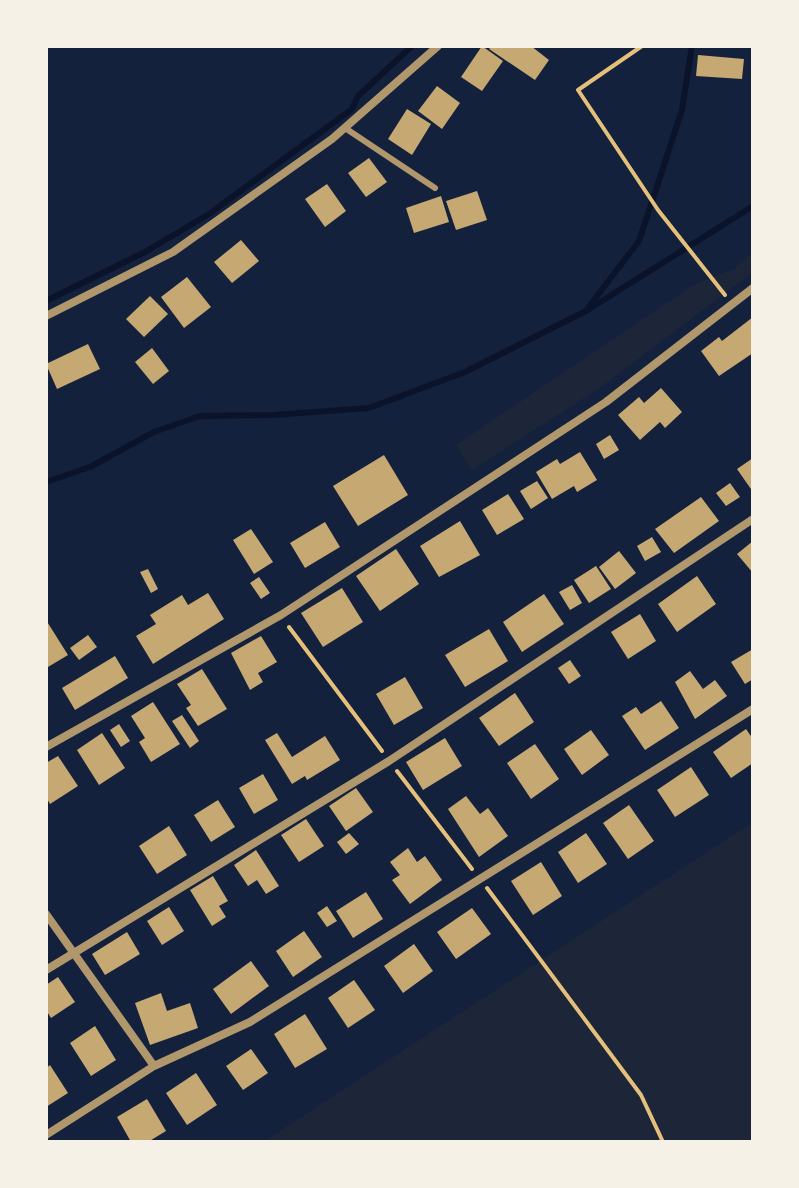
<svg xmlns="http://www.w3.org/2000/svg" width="799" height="1188" viewBox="0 0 799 1188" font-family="'Nunito Sans',sans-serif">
	<rect width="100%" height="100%" fill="#14213d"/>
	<path fill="#1d2539" d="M753,252V272L601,387L472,470L456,445L695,284L732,270Z
		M753,822V1142H263Z"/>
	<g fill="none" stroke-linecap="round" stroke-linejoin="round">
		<path stroke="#0b132b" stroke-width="6" d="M46,301L145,252L209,214L352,109L358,96L412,46
			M588,308L639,241L682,110L692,46
			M46,482L90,467L154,432L200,416L273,415L369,408L465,372L586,311L753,206"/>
	</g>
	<path fill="#c6a872" d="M482,46L503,61L482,91L461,77Z
		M492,46H531L549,60L535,80L489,49Z
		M698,55L744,59L742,79L696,76Z
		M437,86L460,103L442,129L418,111Z
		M407,109L431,124L412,155L388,139Z
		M369,158L387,182L366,197L348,173Z
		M327,184L346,211L325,227L305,199Z
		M477,191L487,220L456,230L446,201Z
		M441,196L449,222L414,233L406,208Z
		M241,240L259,261L232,283L214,262Z
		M187,277L211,307L184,328L161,297Z
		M150,296L168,314L144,337L126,319Z
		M753,317V353L719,376L701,351L719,337L722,341Z
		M88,344L100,369L57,389L46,364Z
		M152,348L169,371L153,384L135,362Z
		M661,388L682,412L665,428L660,422L640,440L618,415L639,397L644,403Z
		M610,435L619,450L604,459L596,444Z
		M580,452L597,480L577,492L574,486L552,499L536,472L557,459L560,464Z
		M384,455L408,495L358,526L333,486Z
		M753,458V492L737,469Z
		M537,481L548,498L531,509L520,491Z
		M730,483L740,497L726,506L716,493Z
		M508,494L524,519L497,535L482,510Z
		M701,497L719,521L674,553L655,529Z
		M460,521L480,555L439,577L420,546Z
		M325,522L340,547L305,568L290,543Z
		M251,529L273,562L254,574L233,540Z
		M652,537L661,552L645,561L637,546Z
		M753,541V573L737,554Z
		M396,549L419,584L380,611L356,576Z
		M619,551L636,573L615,589L599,567Z
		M596,566L611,589L589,603L574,580Z
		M148,569L158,589L151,593L140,572Z
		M697,576L716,604L677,632L658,604Z
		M259,577L270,593L261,599L250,583Z
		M572,585L582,603L570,610L559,592Z
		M342,588L363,622L323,647L301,613Z
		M208,593L224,619L153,664L136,636L156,624L150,615L182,595L188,605Z
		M544,594L564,624L522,652L503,622Z
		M640,614L656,641L628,659L611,632Z
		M46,620L68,655L48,667L46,665Z
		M489,629L508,661L465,687L445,655Z
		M88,635L97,647L79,660L70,648Z
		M261,636L277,662L258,673L263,682L250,690L231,653Z
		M753,649V679L745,684L731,662Z
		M115,656L128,678L75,710L62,688Z
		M570,660L581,676L569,684L558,668Z
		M202,669L227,709L198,726L186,708L191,705L177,684Z
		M690,671L703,689L715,680L727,696L695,719L675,682Z
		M405,677L423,708L394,725L376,694Z
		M515,693L534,722L499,746L479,718Z
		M661,701L679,728L645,750L622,716L636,707L641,714Z
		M153,702L180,744L151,762L139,742L145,738L131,716Z
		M182,715L199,741L190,748L172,721Z
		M119,724L130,741L121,747L110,730Z
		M746,729L753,739V763L731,778L713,752Z
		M591,730L609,755L582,775L564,749Z
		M102,733L125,768L99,785L77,750Z
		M277,733L292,757L325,736L340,760L307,780L305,776L292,784L265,740Z
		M445,738L462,766L423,790L406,762Z
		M535,744L559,779L531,799L507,763Z
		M58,756L78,786L50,804L46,797V763Z
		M691,767L709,795L675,817L657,790Z
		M263,774L278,800L254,814L239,788Z
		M356,788L373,812L346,831L329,806Z
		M466,796L480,814L488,808L508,836L479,857L448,809Z
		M218,800L235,827L211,842L194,815Z
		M629,805L654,841L628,859L603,823Z
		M306,819L324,846L299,862L281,835Z
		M169,826L187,855L157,874L139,846Z
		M349,833L359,844L346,854L337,842Z
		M586,833L607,864L578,883L558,852Z
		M408,848L417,862L425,856L442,880L410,904L392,880L400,875L390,862Z
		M256,850L279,886L266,894L257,880L248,886L234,865Z
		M541,862L562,896L533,915L511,881Z
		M213,876L228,901L219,906L226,917L212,926L190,890Z
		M366,892L383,919L353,938L336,911Z
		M327,906L337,921L327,927L317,913Z
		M169,907L184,931L162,945L147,921Z
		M472,908L491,934L456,959L437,932Z
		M304,931L322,957L293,977L276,951Z
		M127,932L140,954L105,975L92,954Z
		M414,944L433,971L403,993L384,966Z
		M251,961L269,986L231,1014L213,989Z
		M58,977L75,1002L51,1018L46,1010V985Z
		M354,980L375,1010L348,1028L328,998Z
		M161,993L167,1011L190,1003L198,1028L150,1045L135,1003Z
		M305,1014L327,1049L295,1068L274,1034Z
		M95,1026L116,1060L91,1076L70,1043Z
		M251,1049L268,1073L243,1090L226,1066Z
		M50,1065L68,1093L46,1107V1068Z
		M196,1073L217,1105L187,1125L166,1093Z
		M147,1099L166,1131L148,1142H131L117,1117Z"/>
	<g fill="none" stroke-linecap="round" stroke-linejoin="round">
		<path stroke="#e5c07b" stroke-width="4" d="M642,46L578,90L658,210L725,295
			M289,627L382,751
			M397,771L472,869
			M487,888L641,1095L663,1142"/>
		<path stroke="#b1986c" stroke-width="6" d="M345,128L435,188"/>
		<path stroke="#b1986c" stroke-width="8" d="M46,316L173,252L332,139L438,46
			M46,747L281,615L606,402L753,288
			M46,914L154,1066
			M46,970L389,761L753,519
			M46,1135L154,1066L250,1022L753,709"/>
	</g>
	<rect width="799" height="1188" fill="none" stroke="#f6f1e7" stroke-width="96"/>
</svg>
